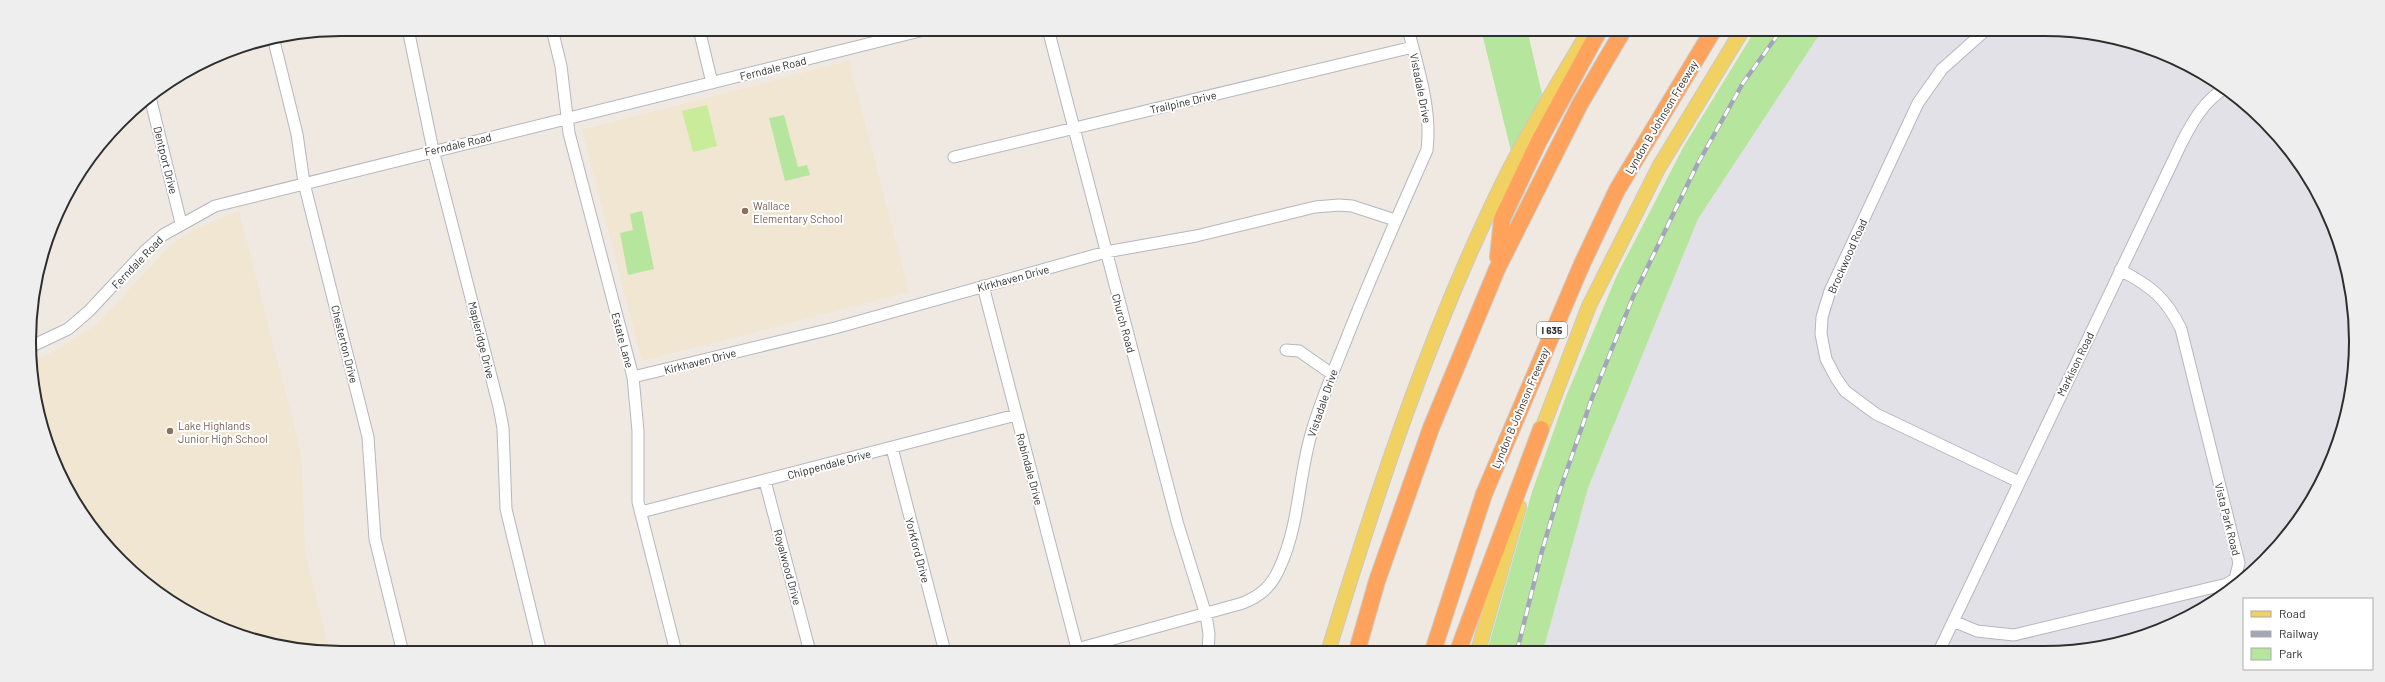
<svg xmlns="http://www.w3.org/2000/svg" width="2385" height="682" viewBox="0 0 2385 682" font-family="Barlow,sans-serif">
	<rect width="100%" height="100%" fill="#efe9e1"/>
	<path fill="#e3e1e8" d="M1823,29H2044L2105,35L2163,53L2217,81L2264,120L2303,167L2332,221L2350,280L2356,341L2350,402L2314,497L2250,575L2182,621L2084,650L1543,651L1588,488L1698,219Z"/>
	<path fill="#f0e6d1" d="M849,61L909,292L642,361L582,130Z
		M239,211L298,441L302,466L305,552L330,652L280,647L185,611L135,575L93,531L61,479L40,422L34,360L48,355L95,326L169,247L193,230Z"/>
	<path fill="#b6e59e" d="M1481,29H1527L1542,94L1513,159Z
		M1756,29H1823L1698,219L1588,488L1543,651H1487L1532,492L1565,399L1617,275L1684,146Z
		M784,115L798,167L807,165L810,175L785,181L769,118Z
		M642,211L654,269L628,275L620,233L633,230L630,214Z"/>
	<path fill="#c9ec9a" d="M707,105L717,146L693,152L682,111Z"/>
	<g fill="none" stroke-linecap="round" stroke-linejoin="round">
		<g stroke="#b4b7c1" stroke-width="13">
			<path id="minor" d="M408,29L433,150L499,407L503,428L506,509L541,653
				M552,29L561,66L569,133L633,377L638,431V502L676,652
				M699,29L712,83
				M1048,29L1178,525L1206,615L1209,634L1208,652
				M1987,29L1942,69L1918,103L1830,291L1822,317L1821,334L1826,359L1836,378L1845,391L1876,414L2019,482
				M273,37L297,134L304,183L368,437L375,539L403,653
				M150,97L181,223
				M954,157L1413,47
				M983,286L1078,652
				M32,346L68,329L89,311L146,250L163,235L215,206L928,29
				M1286,350L1299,351L1332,374
				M633,377L835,328L1106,252L1196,236L1315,207L1339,205L1352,206L1395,220
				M892,448L945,652
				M765,481L810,652
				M641,512L1016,415
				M1953,621L1977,631L2014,635L2227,584L2235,579L2239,563L2181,329C2166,298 2151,286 2120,270
				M1077,649L1243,603C1260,596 1271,587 1279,569C1300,525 1298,476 1312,431C1321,400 1334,370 1346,340C1371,276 1399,213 1427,150C1432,110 1418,68 1408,29
				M1939,651L2182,142C2193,121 2204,101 2225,88"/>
		</g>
		<g stroke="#c9c9c9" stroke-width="16">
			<path id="major" d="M1538,439L1589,306L1659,167L1743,29
				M1478,651L1519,507
				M1328,652C1378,488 1431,327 1507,174C1532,125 1562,77 1590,29"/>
		</g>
		<g stroke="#c9c9c9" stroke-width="18">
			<path id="highway" d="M1498,257L1502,219L1539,141L1600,29
				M1357,651L1377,581L1431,428L1497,269L1580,104L1624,29
				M1433,651L1484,494L1582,264L1617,190L1714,29
				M1458,651L1541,429"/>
		</g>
		<use href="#minor" stroke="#fff" stroke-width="11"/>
		<use href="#major" stroke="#f2d163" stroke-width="14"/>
		<use href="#highway" stroke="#ffa35c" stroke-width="16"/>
		<g stroke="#a3a6b8" stroke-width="4.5">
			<path id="rail" d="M1517,651L1542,551L1560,490L1592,398L1633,297L1697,165L1743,83L1782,29"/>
		</g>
		<use href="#rail" stroke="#fff" stroke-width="3" stroke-dasharray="9" stroke-linecap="butt"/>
	</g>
	<g fill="#8d6e63" stroke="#fff" stroke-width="1.5">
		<circle cx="745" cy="211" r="4"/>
		<circle cx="170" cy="431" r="4"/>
	</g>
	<g text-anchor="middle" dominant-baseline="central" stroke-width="4" stroke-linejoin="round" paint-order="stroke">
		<rect fill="#fff" stroke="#6d6d6d" stroke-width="1" x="1537" y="322" width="30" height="16" rx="3"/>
		<g font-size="10" font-weight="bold" fill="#2e2e2e">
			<text x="1552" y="330">I 635</text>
		</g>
		<g font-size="11" fill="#2e2e2e" stroke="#fff">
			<text transform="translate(773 68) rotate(-14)">Ferndale Road</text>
			<text transform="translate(1421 88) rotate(79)">Vistadale Drive</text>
			<text transform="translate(1183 102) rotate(-13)">Trailpine Drive</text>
			<text transform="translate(1661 117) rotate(-59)">Lyndon B Johnson Freeway</text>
			<text transform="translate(458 144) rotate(-13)">Ferndale Road</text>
			<text transform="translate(166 160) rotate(76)">Dentport Drive</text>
			<text transform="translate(1847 256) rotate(-66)">Brockwood Road</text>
			<text transform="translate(137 262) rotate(-46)">Ferndale Road</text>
			<text transform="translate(1013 278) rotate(-15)">Kirkhaven Drive</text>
			<text transform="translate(1124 323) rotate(75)">Church Road</text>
			<text transform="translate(482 340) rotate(76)">Mapleridge Drive</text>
			<text transform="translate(623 340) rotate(75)">Estate Lane</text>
			<text transform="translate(345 344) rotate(76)">Chesterton Drive</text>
			<text transform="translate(700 361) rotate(-14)">Kirkhaven Drive</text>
			<text transform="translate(2075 364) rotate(-64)">Markison Road</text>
			<text transform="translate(1322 403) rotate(-71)">Vistadale Drive</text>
			<text transform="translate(1520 408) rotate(-67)">Lyndon B Johnson Freeway</text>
			<text transform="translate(829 464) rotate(-15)">Chippendale Drive</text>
			<text transform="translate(1030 469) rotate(75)">Robindale Drive</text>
			<text transform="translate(2228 519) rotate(76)">Vista Park Road</text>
			<text transform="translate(918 550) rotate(75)">Yorkford Drive</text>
			<text transform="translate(788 567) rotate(75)">Royalwood Drive</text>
		</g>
		<g font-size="11" fill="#785e54" stroke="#fff" text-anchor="start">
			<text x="753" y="205">Wallace<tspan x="753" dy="13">Elementary School</tspan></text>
			<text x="178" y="425">Lake Highlands<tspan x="178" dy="13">Junior High School</tspan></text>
		</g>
	</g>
	<path d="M0 0H2385V682H0ZM341 36H2044A305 305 0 0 1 2349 341V341A305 305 0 0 1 2044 646H341A305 305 0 0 1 36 341V341A305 305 0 0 1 341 36Z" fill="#eee" fill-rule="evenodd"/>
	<path fill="none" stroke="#2e2e2e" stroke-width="2" d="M341 36H2044A305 305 0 0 1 2349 341V341A305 305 0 0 1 2044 646H341A305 305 0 0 1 36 341V341A305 305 0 0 1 341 36Z"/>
	<rect x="2243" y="598" width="130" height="72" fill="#ffffff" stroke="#ababab"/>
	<rect x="2251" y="611" width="20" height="6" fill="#f2d163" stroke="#ababab"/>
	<text x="2279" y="618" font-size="12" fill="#2e2e2e">Road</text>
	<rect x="2251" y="631" width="20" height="6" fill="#a3a6b8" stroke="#ababab"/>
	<text x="2279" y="638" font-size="12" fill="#2e2e2e">Railway</text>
	<rect x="2251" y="648" width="20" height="12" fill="#b6e59e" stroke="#ababab"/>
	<text x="2279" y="658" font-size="12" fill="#2e2e2e">Park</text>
</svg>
